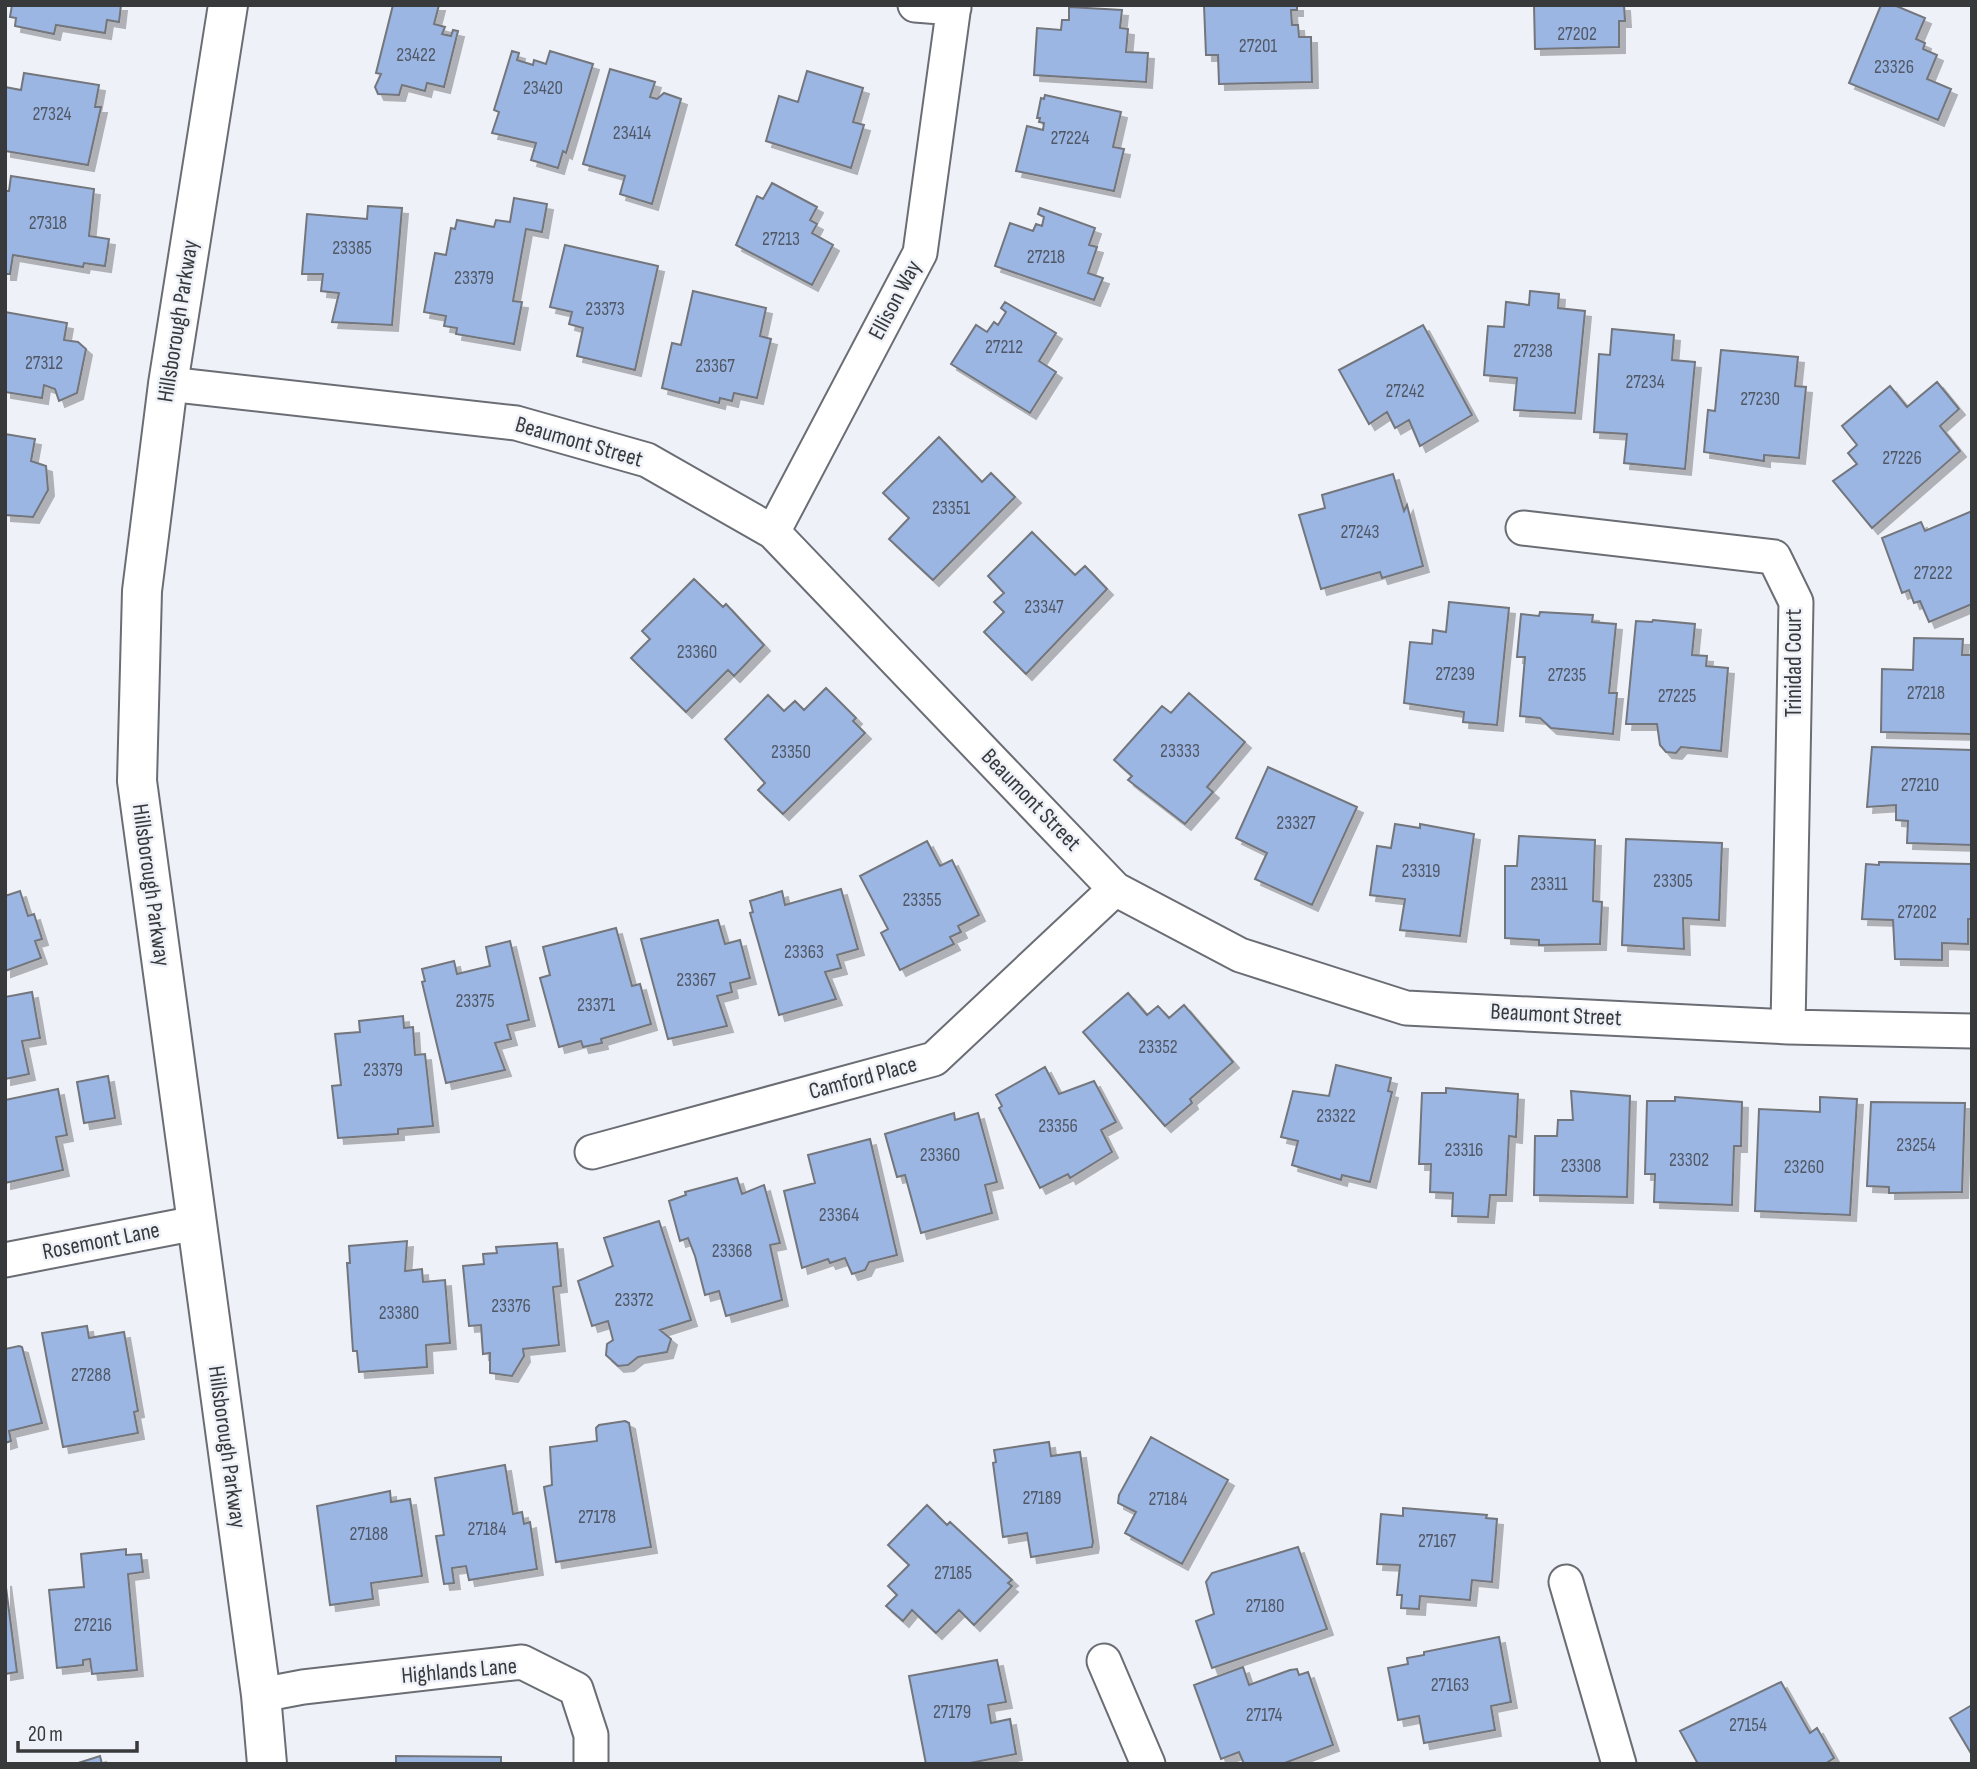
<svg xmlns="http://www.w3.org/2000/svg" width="1977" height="1769" viewBox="0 0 1977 1769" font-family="'Sofia Sans Condensed',sans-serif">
	<defs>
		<filter id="shadow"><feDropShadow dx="6" dy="6" stdDeviation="0" flood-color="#0004"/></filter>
	</defs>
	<rect width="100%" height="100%" fill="#eef2f8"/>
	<path fill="#9cb6e4" stroke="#73767b" stroke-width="2" filter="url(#shadow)" d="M12,5H121L119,22L107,20L105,33L56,25L54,34L15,26L16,18L10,17Z
		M393,5H439L434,24L445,27L442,34L451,36L453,30L458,31L444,87L427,83L425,91L402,85L399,95L378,94L375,87L381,74L376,73Z
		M1204,5H1297V10H1291L1292,25H1298L1299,37H1311L1312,82L1219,84L1218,55H1206Z
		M1534,5H1624L1625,21H1619V47L1535,49Z
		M1881,5H1894L1925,18L1916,39L1925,43L1923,49L1937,55L1927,79L1951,89L1938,120L1849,83Z
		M1069,7L1122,10L1120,28L1128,29L1126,52L1148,53L1146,82L1034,75L1037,28L1061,30L1062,20H1069Z
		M512,51L519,53L517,60L533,65L534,60L546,64L550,51L593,64L566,153L563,151L558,168L531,160L536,143L492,133L499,112L494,110Z
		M610,69L655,82L650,97L657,99L664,93L681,99L652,204L620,194L625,176L583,164Z
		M807,71L863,88L853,122L864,125L851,168L766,141L779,96L798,102Z
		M24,73L99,85L95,107H101L88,165L5,151V87L21,90Z
		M1045,95L1121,112L1113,147L1124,149L1114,191L1016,171L1027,126L1043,130L1044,123L1039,122L1040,118H1037L1041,98L1044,99Z
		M11,176L94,189L89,236L109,239L105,266L84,263L83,267L13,255L10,274H5V191H9Z
		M772,183L817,207L810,220L817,224L812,233L833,245L812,285L736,245L757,196L763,199Z
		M514,198L547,204L542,232L526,229L513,301L522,302L514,344L456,334L457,328L444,326L446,316L424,312L435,253L446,255L451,228L455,229L457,220L494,227L496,220L510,222Z
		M368,206L402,208L392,325L332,322L339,293L321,291L323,274H302L307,214L367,219Z
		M1040,208L1095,228L1089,245L1097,247L1088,273L1103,278L1094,300L995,266L1010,223L1033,231L1036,224L1042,226L1044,217L1038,214Z
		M565,245L658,266L635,370L577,356L583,328L569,324L572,312L550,307Z
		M693,291L766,308L760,336L771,339L757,398L734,393L732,401L720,398L719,403L662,388L672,343L681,345Z
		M1530,291L1559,294L1558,308L1585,311L1575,413L1514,410L1517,378L1484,375L1488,326L1504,327L1506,302L1529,305Z
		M1005,302L1056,333L1039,361L1056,372L1030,413L951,364L976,325L987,332L994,322L998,325L1006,312L1001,308Z
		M5,312L67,323L64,340L78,342L86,349L77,393L59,401L55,389L44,385L42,398L5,392Z
		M1423,325L1472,415L1420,446L1409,420L1395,428L1387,412L1369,424L1339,370Z
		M1612,329L1674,335L1672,360L1695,362L1685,469L1624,463L1627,434L1594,432L1599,354L1610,355Z
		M1721,350L1798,357L1795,386L1806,387L1799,458L1764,455V461L1704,452L1708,410L1715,411Z
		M1937,382L1959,409L1940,426L1960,451L1872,528L1833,481L1857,464L1848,453L1857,445L1842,426L1890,386L1907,407Z
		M5,434L35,439L31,461L46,466L48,490L33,517L5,515Z
		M939,437L982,482L991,473L1015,497L933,580L889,539L909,518L883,493Z
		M1393,474L1404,511L1407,505L1423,566L1382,578L1380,572L1321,589L1299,515L1325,508L1322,495Z
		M1972,511V604L1929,622L1920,601L1914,603L1909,590L1902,593L1882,538L1921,522L1925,531Z
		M1032,532L1075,575L1085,566L1107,589L1026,674L984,632L1004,612L994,602L1004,593L988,576Z
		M694,579L723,607L726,604L764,645L734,676L728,670L686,712L631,658L650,639L642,631Z
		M1449,602L1509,608L1497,725L1463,722L1464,712L1404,703L1410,642L1432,644L1433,630L1446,632Z
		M1540,612L1593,615L1592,622L1616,624L1609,693H1617L1613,734L1551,728L1540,718L1520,716L1525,657H1517L1521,614L1539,616Z
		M1653,620L1695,624L1692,655L1707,656L1706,666L1728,668L1721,751L1681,747L1676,753L1666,752L1660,745L1657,724H1626L1636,621L1652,622Z
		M1914,638L1963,639L1962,655H1972V734L1881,732L1882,669L1913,670Z
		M826,688L856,718L853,721L865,733L783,814L758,790L765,783L725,739L768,695L784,711L795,701L804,710Z
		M1189,693L1245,742L1207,787L1213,792L1185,824L1128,780L1132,776L1114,760L1162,706L1171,713Z
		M1872,747L1972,750V845L1907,843L1908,821L1896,820V805L1867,807Z
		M1268,767L1357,807L1312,905L1255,879L1267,853L1236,838Z
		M1395,824L1420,828V824L1474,834L1460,936L1400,930L1405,899L1370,895L1377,846L1391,848Z
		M1519,836L1595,840L1593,901L1602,902L1600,944L1539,945V940L1505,938V866H1517Z
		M1626,839L1722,843L1719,920L1683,918L1684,949L1622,945Z
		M927,841L940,866L952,860L979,915L958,926L961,932L950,937L954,944L900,970L881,933L888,929L860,876Z
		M1879,862L1971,864V919H1968V944L1942,943V960L1895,959L1893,920L1862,919L1866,864L1879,865Z
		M841,889L858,949L837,955L841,968L825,972L836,999L779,1015L750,913L753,912L750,901L782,891L785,905Z
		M20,891L28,916L34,914L42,939L35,941L41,958L5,971V896Z
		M718,920L725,944L740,940L750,978L730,983L732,992L717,996L727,1026L668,1039L641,939Z
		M616,928L632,986L640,984L651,1024L601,1039L602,1043L583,1047L581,1041L559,1047L540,978L550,975L543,947Z
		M510,941L529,1020L507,1025L511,1039L495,1043L505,1070L446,1083L422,982L425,981L422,969L454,961L457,974L490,966L486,947Z
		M32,992L40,1038L22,1041L29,1074L5,1079V997Z
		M1128,993L1147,1015L1158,1006L1169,1018L1184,1005L1233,1062L1190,1099L1192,1103L1165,1126L1083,1032Z
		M403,1016L404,1028L413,1027L415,1055L425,1054L433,1126L398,1129V1134L338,1138L332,1086L341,1085L335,1034L360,1032L359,1021Z
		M1336,1065L1391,1078L1388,1091L1392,1092L1370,1182L1342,1175L1341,1180L1292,1165L1298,1141L1281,1137L1293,1091L1329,1096Z
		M1045,1067L1059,1094L1094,1081L1116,1122L1101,1130L1112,1152L1070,1178L1068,1174L1040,1188L999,1108L1002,1106L996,1095Z
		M108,1076L115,1118L84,1123L77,1082Z
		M1446,1088L1518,1094L1516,1137L1509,1136L1506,1195H1490L1488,1217L1452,1216L1453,1193L1430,1192L1431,1164H1419L1422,1093H1446Z
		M58,1089L67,1135L56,1137L63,1170L5,1183V1100Z
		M1571,1091L1630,1096L1627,1197L1534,1195L1535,1136H1557L1558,1120H1573Z
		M1675,1097L1742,1102L1741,1146H1734L1732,1205L1654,1202L1655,1174H1645L1647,1101H1675Z
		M1820,1097L1857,1099L1850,1215L1755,1211L1759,1109L1820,1112Z
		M1871,1102L1965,1103L1962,1192L1889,1193V1187L1867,1186Z
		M954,1113L955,1120L978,1113L997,1182L985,1185L992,1213L921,1233L905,1175L897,1177L885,1134Z
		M870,1139L897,1255L869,1262L865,1270L852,1274L845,1258L830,1263L828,1259L802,1268L784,1191L815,1183L808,1155Z
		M737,1178L742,1194L764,1185L780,1243L770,1245L782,1300L726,1316L719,1291L705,1295L695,1256L688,1238L680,1241L669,1201L686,1195L685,1192Z
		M659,1221L691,1320L660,1330L671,1339L667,1352L638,1357L628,1365L618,1366L606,1355L607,1344L613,1340L608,1321L592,1326L578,1281L613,1266L604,1238Z
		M407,1241L405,1271L422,1269L423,1282L445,1280L450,1343L426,1345L427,1367L359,1372L357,1351H353L347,1263H350L349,1246Z
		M557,1243L561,1286L553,1287L559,1345L523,1349L524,1356L512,1376L490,1373V1353L483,1354L481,1325L469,1326L463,1266L484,1264L483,1254L497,1253L496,1247Z
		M87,1326L89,1338L124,1332L138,1411L134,1412L138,1433L63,1447L42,1333Z
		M19,1346L22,1347L42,1423L9,1431L11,1441L5,1443V1349Z
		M625,1421L629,1423L651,1547L556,1562L544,1487L552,1485L550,1447L597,1441L596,1428L599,1425Z
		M1151,1437L1228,1480L1182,1564L1125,1533L1136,1512L1118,1503L1119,1495Z
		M1049,1442L1051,1456L1080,1452L1093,1542L1092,1547L1031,1557L1027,1533L1003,1537L993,1463L996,1462L994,1450Z
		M505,1465L513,1514L522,1512L524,1524L530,1522L537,1569L469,1580L466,1566L452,1568L454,1583L444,1584L436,1536L444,1535L435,1478Z
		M390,1491L391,1502L410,1499L422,1576L371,1583L373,1599L330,1605L317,1506Z
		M927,1505L947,1525L950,1522L1012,1580L1008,1583L1012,1586L974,1625L959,1610L936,1633L912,1610L903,1621L886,1606L897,1595L888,1586L909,1565L888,1545Z
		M1403,1508L1487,1515L1486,1518L1497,1519L1492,1582L1472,1580L1470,1600L1420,1596L1419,1609L1401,1608L1402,1595H1397L1400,1565L1377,1564L1381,1514L1403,1516Z
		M1298,1547L1327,1629L1212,1668L1196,1621L1214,1614L1206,1582L1212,1573Z
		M126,1549V1555L141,1554L143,1572L128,1574L137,1670L92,1674L90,1659L83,1660V1665L57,1668L49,1590L84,1587L81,1554Z
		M5,1580L17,1672L5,1674Z
		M1499,1637L1511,1702L1491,1706L1495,1730L1424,1743L1419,1716L1398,1720L1388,1668L1408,1664L1407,1658L1424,1655V1652Z
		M997,1660L1006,1702L988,1705L991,1723L1010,1719L1016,1754L965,1764H926L909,1676Z
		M1243,1667L1249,1685L1290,1670L1297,1669L1299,1675L1308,1672L1333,1745L1282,1764H1244L1239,1752L1221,1759L1194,1685Z
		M1781,1682L1810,1733L1817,1728L1834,1758L1825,1764H1698L1680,1731Z
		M1972,1705V1755L1950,1718Z
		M100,1756L102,1764H75Z
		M396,1756L501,1757V1764H396Z"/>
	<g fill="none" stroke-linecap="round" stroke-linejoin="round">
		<g stroke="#6a6d73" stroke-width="37">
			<path id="street" d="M915,5L954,8
				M168,384L516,423L647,460L773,532L1115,889L1240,955L1406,1008L1788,1027L1972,1031
				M1523,528L1774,557L1796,602L1788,1027
				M773,532L920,253L954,5
				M592,1152L934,1059L1115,889
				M5,1260L196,1223
				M1566,1582L1619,1764
				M1104,1661L1148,1764
				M261,1695L303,1687L522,1662L576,1689L591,1735V1764"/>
		</g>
		<g stroke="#6a6d73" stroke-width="42">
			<path id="secondary" d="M228,5L168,384L142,591L137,781L261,1695L267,1764"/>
		</g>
		<use href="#street" stroke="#fff" stroke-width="33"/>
		<use href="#secondary" stroke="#fff" stroke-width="38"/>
	</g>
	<g text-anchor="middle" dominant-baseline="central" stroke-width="5" stroke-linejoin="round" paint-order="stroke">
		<g font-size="19" fill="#505865">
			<text x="1577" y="34">27202</text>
			<text x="1258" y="46">27201</text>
			<text x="416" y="55">23422</text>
			<text x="1894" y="67">23326</text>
			<text x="543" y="88">23420</text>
			<text x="52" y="114">27324</text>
			<text x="632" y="133">23414</text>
			<text x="1070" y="138">27224</text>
			<text x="48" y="223">27318</text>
			<text x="781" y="239">27213</text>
			<text x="352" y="248">23385</text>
			<text x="1046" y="257">27218</text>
			<text x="474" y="278">23379</text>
			<text x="605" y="309">23373</text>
			<text x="1004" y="347">27212</text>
			<text x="1533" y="351">27238</text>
			<text x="44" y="363">27312</text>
			<text x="715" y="366">23367</text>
			<text x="1645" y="382">27234</text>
			<text x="1405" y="391">27242</text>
			<text x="1760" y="399">27230</text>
			<text x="1902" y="458">27226</text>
			<text x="951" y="508">23351</text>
			<text x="1360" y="532">27243</text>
			<text x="1933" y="573">27222</text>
			<text x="1044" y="607">23347</text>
			<text x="697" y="652">23360</text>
			<text x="1455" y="674">27239</text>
			<text x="1567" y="675">27235</text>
			<text x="1926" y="693">27218</text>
			<text x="1677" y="696">27225</text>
			<text x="1180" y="751">23333</text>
			<text x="791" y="752">23350</text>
			<text x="1920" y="785">27210</text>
			<text x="1296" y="823">23327</text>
			<text x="1421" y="871">23319</text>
			<text x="1673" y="881">23305</text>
			<text x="1549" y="884">23311</text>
			<text x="922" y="900">23355</text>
			<text x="1917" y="912">27202</text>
			<text x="804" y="952">23363</text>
			<text x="696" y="980">23367</text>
			<text x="475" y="1001">23375</text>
			<text x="596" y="1005">23371</text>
			<text x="1158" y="1047">23352</text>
			<text x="383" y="1070">23379</text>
			<text x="1336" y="1116">23322</text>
			<text x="1058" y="1126">23356</text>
			<text x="1916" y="1145">23254</text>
			<text x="1464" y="1150">23316</text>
			<text x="940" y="1155">23360</text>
			<text x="1689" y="1160">23302</text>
			<text x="1581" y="1166">23308</text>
			<text x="1804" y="1167">23260</text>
			<text x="839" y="1215">23364</text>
			<text x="732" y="1251">23368</text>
			<text x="634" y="1300">23372</text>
			<text x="511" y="1306">23376</text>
			<text x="399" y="1313">23380</text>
			<text x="91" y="1375">27288</text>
			<text x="1042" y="1498">27189</text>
			<text x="1168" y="1499">27184</text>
			<text x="597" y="1517">27178</text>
			<text x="487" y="1529">27184</text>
			<text x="369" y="1534">27188</text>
			<text x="1437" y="1541">27167</text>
			<text x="953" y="1573">27185</text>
			<text x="1265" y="1606">27180</text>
			<text x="93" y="1625">27216</text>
			<text x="1450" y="1685">27163</text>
			<text x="952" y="1712">27179</text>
			<text x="1264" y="1715">27174</text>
			<text x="1748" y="1725">27154</text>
		</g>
		<g font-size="23" fill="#37393b" stroke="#eef2f8">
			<text transform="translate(895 300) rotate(-62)">Ellison Way</text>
			<text transform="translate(178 321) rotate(-81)">Hillsborough Parkway</text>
			<text transform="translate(579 442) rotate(16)">Beaumont Street</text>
			<text transform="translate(1794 663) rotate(-90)">Trinidad Court</text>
			<text transform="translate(1031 800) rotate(46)">Beaumont Street</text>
			<text transform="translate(151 885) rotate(82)">Hillsborough Parkway</text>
			<text transform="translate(1556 1015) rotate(3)">Beaumont Street</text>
			<text transform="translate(863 1078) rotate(-15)">Camford Place</text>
			<text transform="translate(101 1241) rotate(-11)">Rosemont Lane</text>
			<text transform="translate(227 1447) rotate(82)">Hillsborough Parkway</text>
			<text transform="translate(459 1671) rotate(-5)">Highlands Lane</text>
		</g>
	</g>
	<rect width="1977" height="1769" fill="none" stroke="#37393b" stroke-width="14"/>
	<path d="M18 1741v10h119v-10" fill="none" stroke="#37393b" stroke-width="3.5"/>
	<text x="28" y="1741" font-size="21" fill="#37393b" stroke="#eef2f8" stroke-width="5" paint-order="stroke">20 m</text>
</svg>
